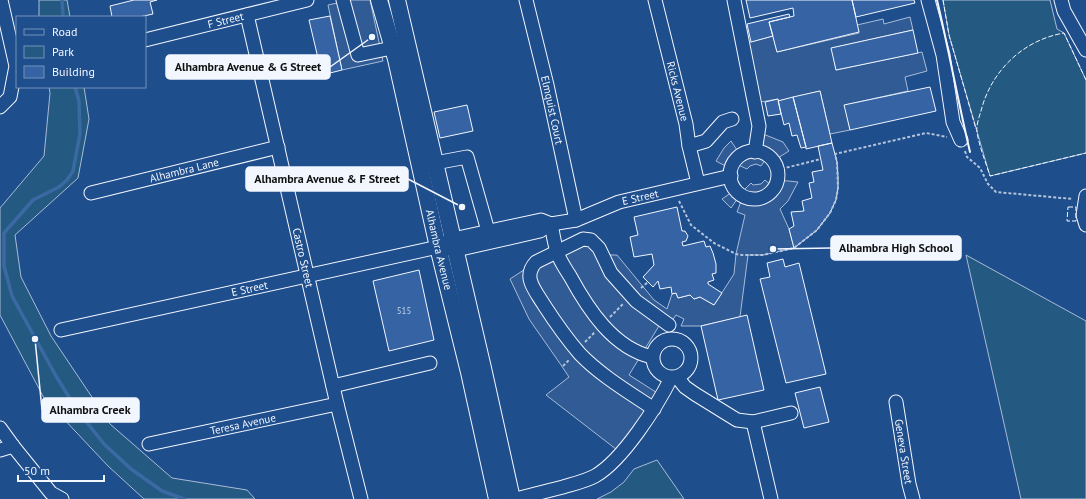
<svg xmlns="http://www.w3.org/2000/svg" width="1086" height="499" viewBox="0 0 1086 499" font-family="'PT Sans',sans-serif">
	<rect width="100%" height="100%" fill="#1f4e8c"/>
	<path fill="#245a82" stroke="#a8bbd7" d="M39,0H67L70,17H39Z
		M943,0H1050L1057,29L1064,33L1086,80V153L990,176L949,35Z
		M49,87H84L89,119L78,178L15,235L21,277L51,336L110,424L172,478L247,490L255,499H144L108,466L44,398L0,315V208L44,156L50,93Z
		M966,255L1086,321V499H1021Z
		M657,460L684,499H597L611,492L624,482L634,469Z"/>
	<path fill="#305b95" stroke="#a8bbd7" d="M351,0H370L383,61L342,70L328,5Z
		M910,17L913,30L832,48L836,70L922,52L927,71L905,77L908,91L845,105L850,130L830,134L820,91L778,101V99L755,103L743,44L773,36L777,52L859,33L857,25L883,19L884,24Z
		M763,134L783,142L789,151L773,161L768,156L761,166L756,164L750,166L747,169L734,163L731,169L716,161L724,148L731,141L741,156L747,153L755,152L762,153Z
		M765,180L774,188L778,180L798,182L788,201L780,209L789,229L794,248L763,255H748L740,317L701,326H681L684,319L676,315L669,325L662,321L629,375L662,396L621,453L546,395L569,377L561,365L529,319L510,279L536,262L583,239L602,255H617L654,300L667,309L672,294L676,293L678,298L690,295L694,299L700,297L714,305L734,274L736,254L745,215L737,212L743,196L740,195L731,208L722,199L735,190L740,194L751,183L753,185L761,184Z"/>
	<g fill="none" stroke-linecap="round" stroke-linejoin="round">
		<path stroke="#3b69a3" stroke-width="3.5" d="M62,0L63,17
			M75,87L79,101L80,134L73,171L67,180L59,187L33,200L4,233V266L12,296L56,376L77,410L104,444L131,469L162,491L184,499"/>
	</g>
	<path fill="#3563a3" stroke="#f2f6ff" d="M134,0H157L150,2L153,14L139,17H112L110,6Z
		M746,0H852L859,32L777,52L769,22L794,16L793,8L750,18Z
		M852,0H914L915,3L856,17Z
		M789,14L790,17L769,22L773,36L751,42L747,24Z
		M330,16L342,70L322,75L309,20Z
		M913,30L918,53L836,70L831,48Z
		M930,87L936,111L850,130L844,105Z
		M820,91L832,143L806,149V147L793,97Z
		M793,97L806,147L801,148L797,135L792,136L789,123L784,125L778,101Z
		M778,99L781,114L768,116L765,102Z
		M467,105L473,131L440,138L434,112Z
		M832,143L837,162L838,177V188L836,200L830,213L817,230L794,248L789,229L794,226L791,212L804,211L802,201L812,198L809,183L814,182L812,172L823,170L818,146Z
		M677,207L682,231H685L688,236L686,241L682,242L683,246L704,241L706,247L710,246L713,253L716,264V273L712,274L714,280L708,282V284L722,293L714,305L700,297L694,299L690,295L678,298L676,293L672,294L671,287L660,289L658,281L653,287L643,277L654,265L652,254L634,257L630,237L638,235L634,217Z
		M783,259L785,267L799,263L826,374L786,383L760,279L770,277L767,263Z
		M419,270L434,340L389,351L373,281Z
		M747,315L764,390L718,400L701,326Z
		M820,387L829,422L804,428L795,393Z"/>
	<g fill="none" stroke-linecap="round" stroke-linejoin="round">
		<g stroke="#f2f6ff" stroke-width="15">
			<g id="minor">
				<path d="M343,0L358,55L392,48"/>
				<path id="s1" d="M526,0L547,85L576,220"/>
				<path id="s2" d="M655,0L686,124L689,146L698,183"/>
				<path d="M734,0L759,126L755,152"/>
				<path d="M928,0L943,55L953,122L961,140"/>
				<path d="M1061,0L1064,11L1086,50"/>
				<path id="s3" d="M247,15L337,404L361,499"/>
				<path id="s4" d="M145,40L307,0"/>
				<path d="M0,107L10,97L16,66L1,0"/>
				<path d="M689,146L706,141L723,122L732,119"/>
				<circle cx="754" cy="175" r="24"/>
				<path d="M435,163L467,157L490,238"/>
				<path id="s5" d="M91,193L278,147"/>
				<path d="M1086,196L1083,215L1086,225"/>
				<path d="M551,224C553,233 554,243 557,251C559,260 565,268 570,276C588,309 613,348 652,357"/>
				<path id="s6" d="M445,248L456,250L540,231L551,224L576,220L619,202L731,176"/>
				<path id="s7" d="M61,330L438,247L453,239L541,220L551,224"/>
				<circle cx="672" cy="358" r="19"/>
				<path d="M677,377L685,387L695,394L737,420L753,422L791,413"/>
				<path d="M333,386L430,363"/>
				<path id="s8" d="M896,402L909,484L913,499"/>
				<path d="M654,409C630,393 600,375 580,354C567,339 555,322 544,305C535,290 522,277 536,262L583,239L591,240L599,248L611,273L636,301L669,325"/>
				<path d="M753,422L771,499"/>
				<path d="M0,428L13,446L51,493L62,499"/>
				<path id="s9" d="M149,444L337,404"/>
				<path d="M0,450L13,446"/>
				<path d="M516,499C531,495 547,491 563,487C573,484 586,481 595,476C623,460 657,406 671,378"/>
			</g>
		</g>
		<g stroke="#f2f6ff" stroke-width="18">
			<g id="major">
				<path id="s10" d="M379,0L396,59L438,247L469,372L497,499"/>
				<path d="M397,0L483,368L512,499"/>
			</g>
		</g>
		<path stroke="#b3c4dc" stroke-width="2" stroke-dasharray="3 2" stroke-linecap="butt" d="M965,151L967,157L980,168L988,184L996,192L1073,199
			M777,170L821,159
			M679,201L691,225L714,243L736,254L742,255H763L794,248L817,230L830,213L836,200L838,188L837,162L835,154L926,133L947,137
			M641,288L648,282
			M610,317L623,304
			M585,342L595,332
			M563,366L570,359"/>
		<use href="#minor" stroke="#1f4e8c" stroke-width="13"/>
		<use href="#major" stroke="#1f4e8c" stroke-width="16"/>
		<path stroke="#f2f6ff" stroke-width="1" stroke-dasharray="5 2" stroke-linecap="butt" d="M943,0L949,35L976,129
			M1086,80L1064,33C1023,40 991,71 981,111C979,117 976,126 977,132C979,146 986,163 990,176L1086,153
			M1068,207H1076V221H1067Z"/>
		<path stroke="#f2f6ff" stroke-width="2" d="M937,0C949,51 958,101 970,152"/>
	</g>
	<g text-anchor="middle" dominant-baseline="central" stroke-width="3" stroke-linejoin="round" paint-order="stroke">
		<g font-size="9" fill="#c3d1e8">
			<text x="404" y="310">515</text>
		</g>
		<g font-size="11" fill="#f2f6ff" stroke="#1f4e8c">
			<text stroke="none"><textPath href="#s4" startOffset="83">F Street</textPath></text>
			<text stroke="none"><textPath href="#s2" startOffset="94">Ricks Avenue</textPath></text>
			<text stroke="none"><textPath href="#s1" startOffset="113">Elmquist Court</textPath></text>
			<text stroke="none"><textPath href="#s5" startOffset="96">Alhambra Lane</textPath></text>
			<text stroke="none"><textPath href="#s6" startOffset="204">E Street</textPath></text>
			<text stroke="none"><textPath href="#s10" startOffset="257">Alhambra Avenue</textPath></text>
			<text stroke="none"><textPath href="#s3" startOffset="249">Castro Street</textPath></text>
			<text stroke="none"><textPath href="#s7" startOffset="193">E Street</textPath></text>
			<text stroke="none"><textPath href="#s9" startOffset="96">Teresa Avenue</textPath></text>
			<text stroke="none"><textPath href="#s8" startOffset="50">Geneva Street</textPath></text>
		</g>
	</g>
	<path fill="none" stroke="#f2f6ff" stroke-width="1.5" d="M372 37L330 67M462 207L408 179M773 249L831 248M35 339L42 410"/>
	<g fill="#f2f6ff" stroke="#1f4e8c" stroke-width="1.5">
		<circle cx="372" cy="37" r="4"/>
		<circle cx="462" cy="207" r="4"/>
		<circle cx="773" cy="249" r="4"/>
		<circle cx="35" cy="339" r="4"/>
	</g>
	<g fill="#f2f6ff" stroke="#f2f6ff" stroke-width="1.5">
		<rect x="166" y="55" width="164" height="24" rx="4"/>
		<rect x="246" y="167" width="162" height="24" rx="4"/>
		<rect x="831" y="236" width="130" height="24" rx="4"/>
		<rect x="42" y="398" width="97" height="24" rx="4"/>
	</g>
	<g font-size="12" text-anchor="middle" font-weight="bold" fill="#111">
		<text x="248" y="71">Alhambra Avenue &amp; G Street</text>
		<text x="327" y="183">Alhambra Avenue &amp; F Street</text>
		<text x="896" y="252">Alhambra High School</text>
		<text x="90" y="414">Alhambra Creek</text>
	</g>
	<rect x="16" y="16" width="130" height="72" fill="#1f4e8c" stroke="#7391ba"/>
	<rect x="24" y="29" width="20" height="6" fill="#1f4e8c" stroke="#7391ba"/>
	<text x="52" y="36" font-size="12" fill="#f2f6ff">Road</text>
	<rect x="24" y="46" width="20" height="12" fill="#245a82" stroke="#7391ba"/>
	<text x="52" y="56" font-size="12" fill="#f2f6ff">Park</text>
	<rect x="24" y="66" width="20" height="12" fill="#3563a3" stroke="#7391ba"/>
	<text x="52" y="76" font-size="12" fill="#f2f6ff">Building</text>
	<path d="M18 475v6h86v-6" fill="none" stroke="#f2f6ff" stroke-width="2"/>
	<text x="24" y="475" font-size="12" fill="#f2f6ff" stroke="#1f4e8c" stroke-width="3" paint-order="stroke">50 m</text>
</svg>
